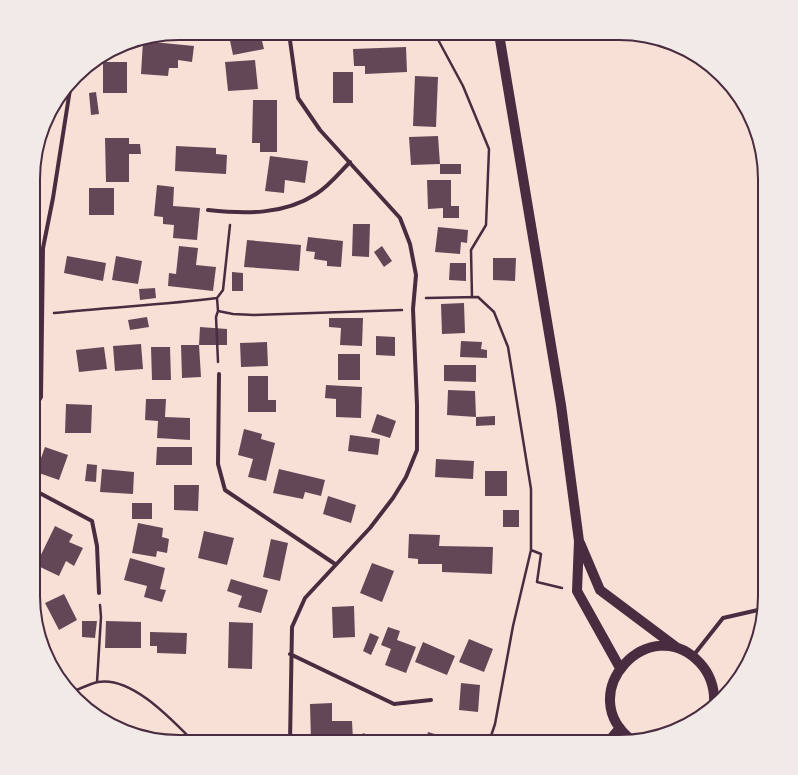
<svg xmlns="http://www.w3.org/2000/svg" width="798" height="775" viewBox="0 0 798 775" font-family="Jost,sans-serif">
	<rect width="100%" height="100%" fill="#f7e1d7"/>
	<path fill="#644757" d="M241,33H260L264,49L233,55L229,36Z
		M143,41L194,46L192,62L178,60V68H169L168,76L141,74Z
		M406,47L407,72L365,74V66H354L353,49Z
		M255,60L258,89L228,91L225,62Z
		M103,62H127V93H103Z
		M333,72H353V103H333Z
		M415,76L438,77L436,127L413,126Z
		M96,92L99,114L91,115L89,93Z
		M253,100H277V152H260V143H252Z
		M56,102L50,125L46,123L53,106Z
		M438,136L440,164L411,165L409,137Z
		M105,138H129V144H140L141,154H129V182H106Z
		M176,146L216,148V154L227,155L226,174L175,171Z
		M270,156L308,161L305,183L285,180L284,193L265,191Z
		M440,164H461V174H440Z
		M427,180H451V206H459V218H443V208L428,209Z
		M157,185L174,187L173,206L200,208L197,240L173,238L174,225L163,224V217L154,216Z
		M89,188H114V215H89Z
		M353,224H370L369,257L352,256Z
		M438,227L468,230L467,243L461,242L460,254L435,252Z
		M308,237L343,241L341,267L327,266V261L314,259L315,252L306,251Z
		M247,240L301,245L299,271L244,267Z
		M179,246L198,248L196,265L216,267L213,291L168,286L169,273L176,274Z
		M382,246L392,261L384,267L374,252Z
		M67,256L106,263L103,281L64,273Z
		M116,256L142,261L138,284L112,280Z
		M493,258H516L515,281L493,280Z
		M450,263H466V281L449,280Z
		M232,272L243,273V291H232Z
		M155,288L156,298L140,300L139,289Z
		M464,303L465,333L442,334L441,304Z
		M147,317L149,327L130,330L128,320Z
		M329,318H363L362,346L340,345L341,328L329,327Z
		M200,327L227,329V345H199Z
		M376,336L395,337V356L376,355Z
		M461,341L482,342L481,349L487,350V358L460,357Z
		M267,342L268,366L241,367L240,343Z
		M141,344L143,369L115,371L113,346Z
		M181,345H199L201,377L182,378Z
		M104,347L107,369L79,372L76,350Z
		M151,347H170L171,380H152Z
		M338,354H360V380H338Z
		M444,365H476V382L444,381Z
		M248,376H268V400H276V412H248Z
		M326,385L362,387L361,418L336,417V399L325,398Z
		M448,390L475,391L476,417L447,415Z
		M146,399H166L165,417L190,418V440L157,438L158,421L145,420Z
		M66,404L92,405L91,433H65Z
		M377,414L396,421L390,438L371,432Z
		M495,416V425L476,426V417Z
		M244,429L262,434L261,439L275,443L266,481L248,477L253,459L238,455Z
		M350,435L380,439L378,455L348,451Z
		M45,447L68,455L59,480L36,472Z
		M157,447H192V465H156Z
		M436,459L474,461L473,479L435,477Z
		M87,464L97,465L96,482L85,481Z
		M102,469L134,472L133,494L100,492Z
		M279,469L325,480L321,496L305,492L303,499L273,493Z
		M485,471H507V496H485Z
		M174,485H199L198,511L174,510Z
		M328,496L356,505L351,523L323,514Z
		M132,503H152V519H132Z
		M503,510H519V527H503Z
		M138,523L163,528L162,537L169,539L167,553L157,551L156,557L132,553Z
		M55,526L73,535L69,542L83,548L74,566L66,561L59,576L36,565Z
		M204,531L234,538L227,565L198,558Z
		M409,534L440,535L439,546L493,547L492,574L442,572V564H418V559L408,558Z
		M271,539L288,543L280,581L263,577Z
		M130,558L165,568L160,589L166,590L162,602L144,597L147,586L124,580Z
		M372,563L394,571L382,602L360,593Z
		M231,579L268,590L261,613L238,607L242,596L227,591Z
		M64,594L77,620L59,630L45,603Z
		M354,606L355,637L333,638L332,607Z
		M82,621H97L95,638L82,637Z
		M106,621L141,622V648H105Z
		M229,622L253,623L252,669L228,668Z
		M388,627L400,631L397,640L416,647L406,673L385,665L391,649L381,645Z
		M150,632L187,633L186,654L157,653V646H150Z
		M370,633L379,637L371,655L363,651Z
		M469,639L493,649L484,672L459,662Z
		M423,642L455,656L447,675L415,662Z
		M461,683L480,685L478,712L459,710Z
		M332,703V721H352L353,740L311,741L310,704Z
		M428,732L459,741V742H425Z
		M363,733L386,742H360Z"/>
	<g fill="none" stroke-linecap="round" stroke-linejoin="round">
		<path stroke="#4a2c40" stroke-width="2.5" d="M435,34L463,86L489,149L486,225L471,250L472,297
			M230,225L223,290L217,298L218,311L233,314L254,315L402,310
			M426,298L478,297L494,312L508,347L531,489V550L513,626L495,724L489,742
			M218,311L216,317L218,362
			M54,313C109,307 163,305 217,298
			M531,550L541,554L537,582L562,588
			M97,682L101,617L100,605
			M71,692C80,689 89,684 98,682C132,676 172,720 194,742
			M490,740L495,742"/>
		<path stroke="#4a2c40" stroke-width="4" d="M289,33L298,98L320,130L400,218L410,244L416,275L413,309L417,405V450L406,477L393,498L370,528L305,598L292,627L290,742
			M208,210C245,214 284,215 316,194C329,186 340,172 350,162
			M219,374L218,464L225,490L335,564
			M34,409L41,397L43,248L53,198L71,83
			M34,490L92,521L97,546L99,593
			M290,654L394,704L431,700
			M693,656L723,618L758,610L763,613"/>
		<path stroke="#4a2c40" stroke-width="10" d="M499,34L561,405L579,541L577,591L620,668
			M580,543L600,590L676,647
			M633,741C570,694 651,609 700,663C711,675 715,689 714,705
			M608,742L620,728"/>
	</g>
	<path d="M0 0H798V775H0ZM179 40H619A139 139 0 0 1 758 179V596A139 139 0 0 1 619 735H179A139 139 0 0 1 40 596V179A139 139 0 0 1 179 40Z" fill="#f1eae7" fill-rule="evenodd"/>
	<path fill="none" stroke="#4a2c40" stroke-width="2" d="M179 40H619A139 139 0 0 1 758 179V596A139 139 0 0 1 619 735H179A139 139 0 0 1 40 596V179A139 139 0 0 1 179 40Z"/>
</svg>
